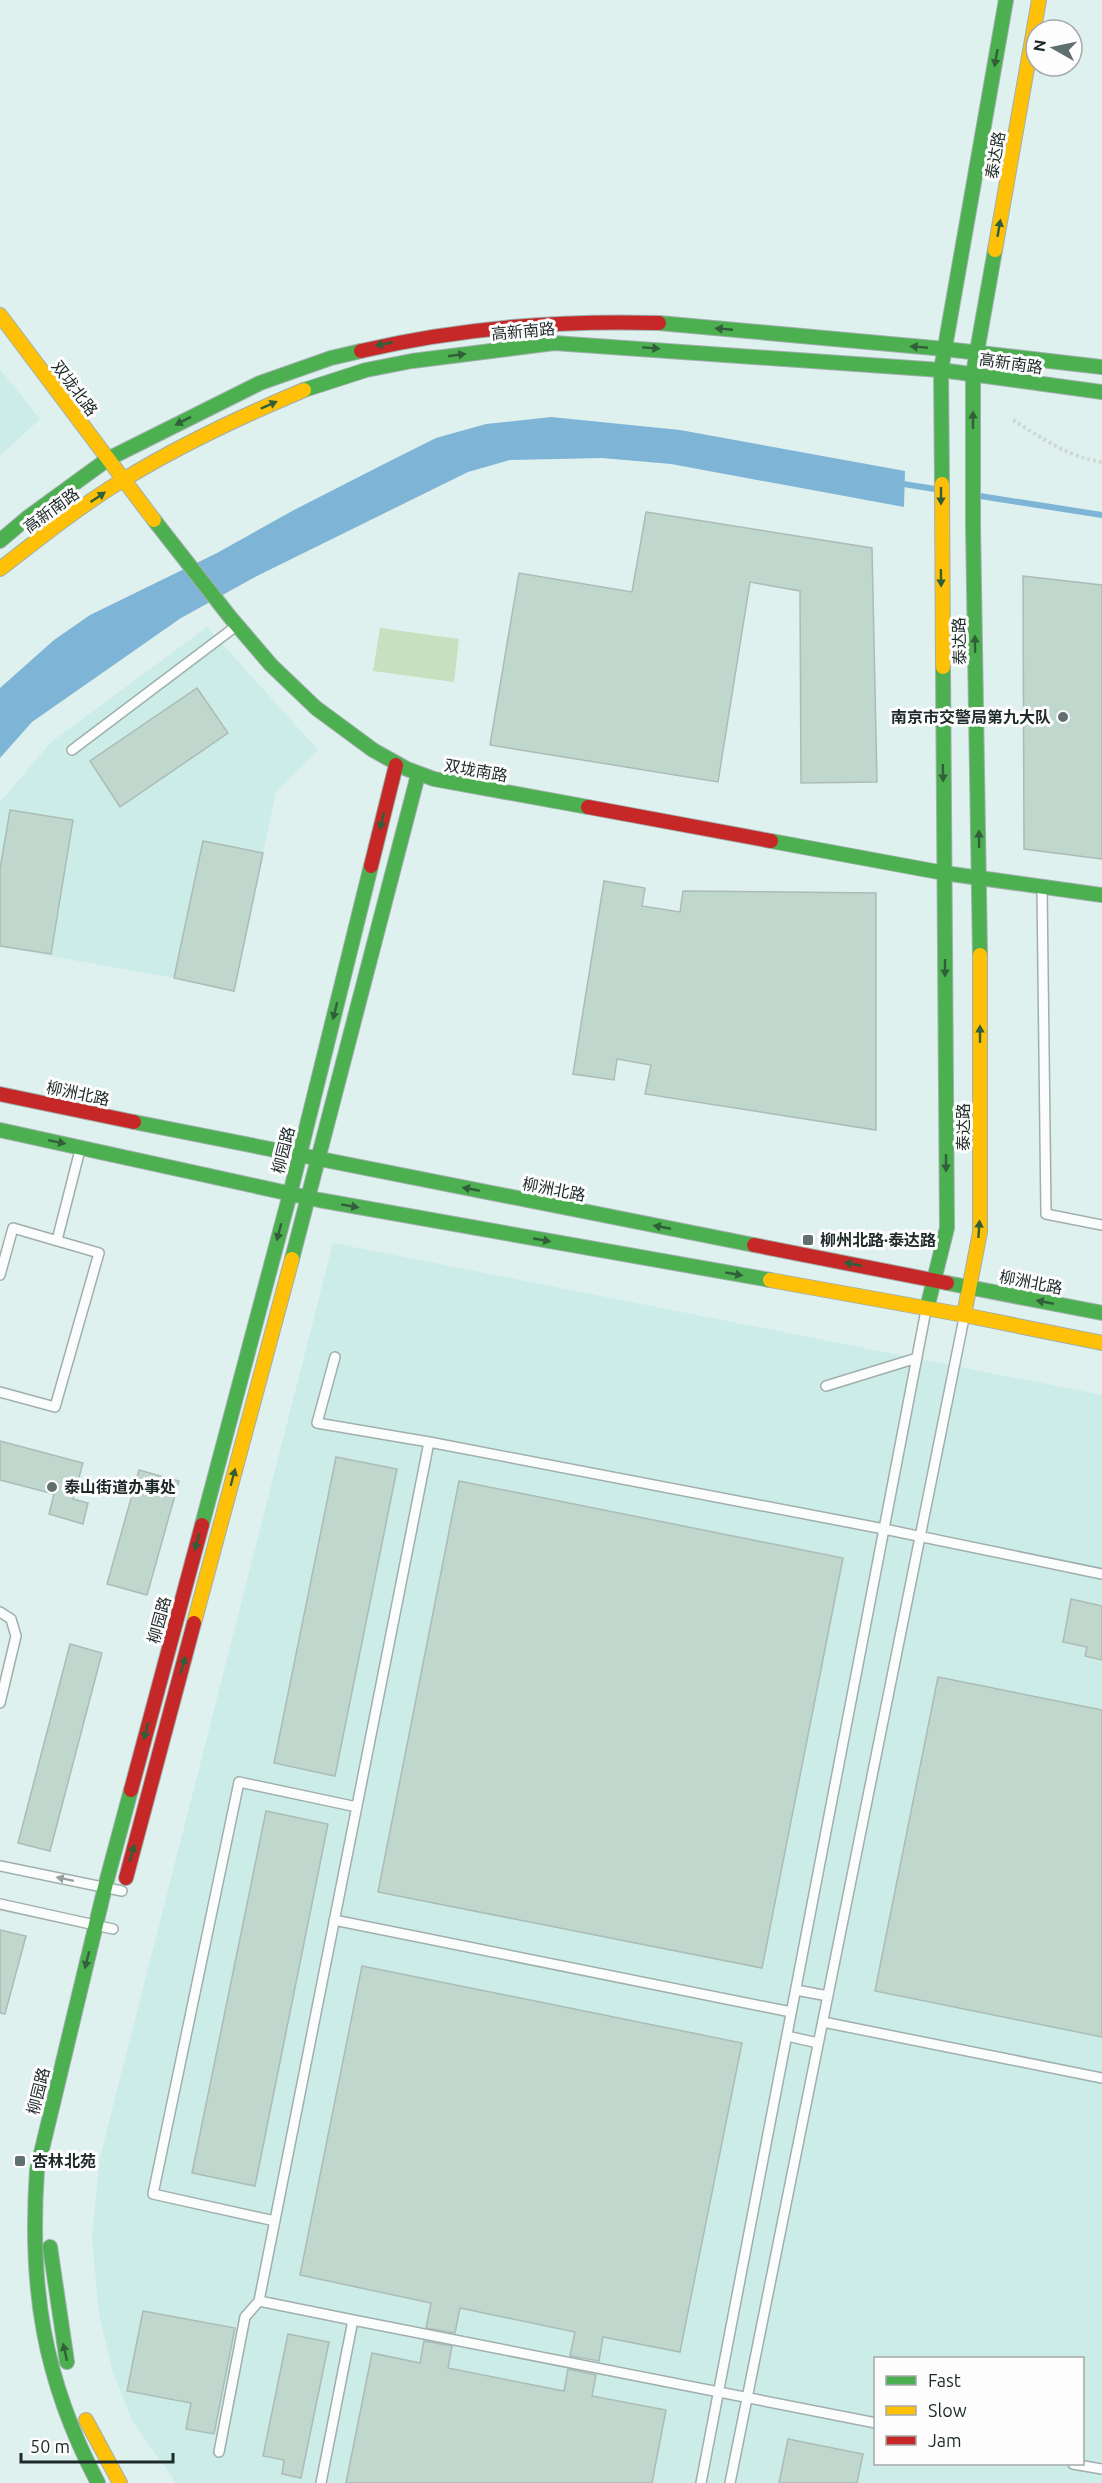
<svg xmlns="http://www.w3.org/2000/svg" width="1102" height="2483" viewBox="0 0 1102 2483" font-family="Ubuntu,'Noto Sans SC',sans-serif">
	<rect width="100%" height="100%" fill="#def1ee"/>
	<path fill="#ccece8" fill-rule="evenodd" d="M0,369L40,419L0,456Z
		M207,627L318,750L276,792L263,853L203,841L174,978L0,947V802L51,742Z
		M333,1243L1102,1395V2483H176L133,2422L113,2373L99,2314L92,2238L100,2157ZM876,2358H1082V2464H876Z"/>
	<path fill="#c7e0c0" d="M380,628L459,639L454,682L373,671Z"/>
	<path fill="#7eb5d6" d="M551,417L680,430L905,471L904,507L671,464L602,458L510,460L468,472L257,576L181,618L32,722L0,758V688L54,640L90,615L217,553L292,511L386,463L436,438L486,424Z"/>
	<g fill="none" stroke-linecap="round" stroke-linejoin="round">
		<path stroke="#7eb5d6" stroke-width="6" d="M897,483L935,489
			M980,496L1102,515"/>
	</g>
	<path fill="#bfd7cd" stroke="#acbbb6" stroke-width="1.5" d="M646,512L872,548L877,782L801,783L800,591L750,582L718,782L490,745L519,573L632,592Z
		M1023,576L1102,585V859L1024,849Z
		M197,688L228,733L120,807L90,761Z
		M10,810L73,820L51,954L0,946V869Z
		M203,841L263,853L234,991L174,978Z
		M604,881L645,888L642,906L680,912L683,891L876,893V1130L645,1094L651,1065L617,1059L614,1080L573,1074Z
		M0,1441L83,1463L73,1499L88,1503L83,1524L49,1514L54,1494L0,1480Z
		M336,1457L397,1469L335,1776L274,1763Z
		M139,1470L179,1481L147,1595L107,1584Z
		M459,1481L843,1558L762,1968L378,1892Z
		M1071,1599L1102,1606V1660L1085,1656L1087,1647L1063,1642Z
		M70,1644L102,1653L50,1851L18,1843Z
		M938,1677L1102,1710V2037L875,1991Z
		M266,1811L328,1824L255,2186L192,2173Z
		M0,1930L26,1936L5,2014L0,2013Z
		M362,1966L742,2043L680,2352L603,2337L599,2361L570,2356L575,2332L460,2308L455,2333L426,2328L431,2303L300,2275Z
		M143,2311L235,2328L214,2434L186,2429L191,2403L127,2391Z
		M288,2334L329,2342L301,2478L282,2474L284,2460L263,2456Z
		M424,2341L452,2346L448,2368L564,2391L568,2369L596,2375L592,2396L666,2410L652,2483H346L372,2353L420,2363Z
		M788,2439L863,2454L857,2483H779Z"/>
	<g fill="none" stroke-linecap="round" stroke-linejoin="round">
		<g stroke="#a0afad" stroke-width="12">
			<path id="lane" d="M72,750L235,627
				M1042,888L1046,1214L1102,1225
				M57,1240L80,1150
				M0,1275L13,1228L99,1253L55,1407L0,1392
				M335,1357L317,1423L429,1442
				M826,1386L917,1358
				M0,1612L11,1619L16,1636L0,1703
				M0,1866L122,1891
				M0,1904L113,1929
				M334,1920L791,2012
				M796,1990L828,1996
				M823,2022L1102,2078
				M787,2036L818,2043
				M275,2221L153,2194L239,1782L357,1807
				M353,2320L259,2301L429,1442L884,1529L1102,1574
				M219,2452L245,2317L259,2301
				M1073,2464L1102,2469
				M321,2483L353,2320L876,2423
				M701,2483L926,1310
				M730,2483L964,1318"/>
		</g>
		<g stroke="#a0afad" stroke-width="16">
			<path id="fast" d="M659,323L945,349L1102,367
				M304,390L366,370L412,361L554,343L941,370L1102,392
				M942,484L941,370L1006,0
				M154,520L230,617L271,665L316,708L373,750L407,769L434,779L588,807
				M0,541L27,518L108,459L260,383L331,358L361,351
				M771,841L944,873L1102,895
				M980,955L973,525V374L995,250
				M134,1122L754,1245
				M0,1130L319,1200L770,1280
				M292,1259L418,775
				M947,1283L1102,1313
				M927,1308L947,1228L943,667
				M202,1525L290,1194L371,866
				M50,2247L67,2362
				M98,2483C43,2379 29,2287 37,2170L105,1887L131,1790"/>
		</g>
		<g stroke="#a0afad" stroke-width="16">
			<path id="slow" d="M995,250L1039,0
				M0,315L154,520
				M942,484L943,667
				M0,569C40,538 80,506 123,480C180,445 242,416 304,390
				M770,1280L964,1315L1102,1343
				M964,1315L980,1232V955
				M194,1623L292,1259
				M86,2420L120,2483"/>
		</g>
		<g stroke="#a0afad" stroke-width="16">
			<path id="jam" d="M361,351C459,328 559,320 659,323
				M588,807L771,841
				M371,866L396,765
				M0,1094L134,1122
				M754,1245L947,1283
				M131,1790L202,1525
				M126,1878L194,1623"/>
		</g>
		<path stroke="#d0d7d5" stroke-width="4" stroke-dasharray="3 3" stroke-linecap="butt" d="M1013,420C1040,437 1070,458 1102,462"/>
		<use href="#lane" stroke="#fafdfc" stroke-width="9"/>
		<use href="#fast" stroke="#4caf50" stroke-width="14"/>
		<use href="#slow" stroke="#ffc107" stroke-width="14"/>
		<use href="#jam" stroke="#c62828" stroke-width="14"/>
	</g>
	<defs><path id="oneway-solid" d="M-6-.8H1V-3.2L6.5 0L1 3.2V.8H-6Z" transform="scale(1.5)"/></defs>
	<g fill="#305f39">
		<use href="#oneway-solid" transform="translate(996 58) rotate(100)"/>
		<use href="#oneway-solid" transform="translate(999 228) rotate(-80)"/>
		<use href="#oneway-solid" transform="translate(724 329) rotate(-175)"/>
		<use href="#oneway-solid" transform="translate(384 344) rotate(169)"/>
		<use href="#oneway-solid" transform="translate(919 347) rotate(-175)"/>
		<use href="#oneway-solid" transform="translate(651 348) rotate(4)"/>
		<use href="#oneway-solid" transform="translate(457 355) rotate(-8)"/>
		<use href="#oneway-solid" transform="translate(269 405) rotate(-24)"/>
		<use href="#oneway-solid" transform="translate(973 420) rotate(-90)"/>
		<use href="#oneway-solid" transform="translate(183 421) rotate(153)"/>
		<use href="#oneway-solid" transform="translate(941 496) rotate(90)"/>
		<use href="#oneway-solid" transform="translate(98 497) rotate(-34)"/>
		<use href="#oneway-solid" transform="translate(941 578) rotate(89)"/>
		<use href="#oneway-solid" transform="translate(975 644) rotate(-91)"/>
		<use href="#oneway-solid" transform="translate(943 773) rotate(89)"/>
		<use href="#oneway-solid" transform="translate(382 821) rotate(104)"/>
		<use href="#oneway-solid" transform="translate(979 839) rotate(-91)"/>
		<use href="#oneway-solid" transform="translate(945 968) rotate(90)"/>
		<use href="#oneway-solid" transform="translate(335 1011) rotate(104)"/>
		<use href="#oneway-solid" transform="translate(980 1034) rotate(-90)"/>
		<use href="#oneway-solid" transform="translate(57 1142) rotate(12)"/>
		<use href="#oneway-solid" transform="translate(946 1163) rotate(90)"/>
		<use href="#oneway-solid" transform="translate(471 1189) rotate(-169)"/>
		<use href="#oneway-solid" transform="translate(350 1206) rotate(10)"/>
		<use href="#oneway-solid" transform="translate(662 1227) rotate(-169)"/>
		<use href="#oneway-solid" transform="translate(979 1229) rotate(-86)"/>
		<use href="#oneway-solid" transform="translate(279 1232) rotate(105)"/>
		<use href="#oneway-solid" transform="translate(542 1240) rotate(10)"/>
		<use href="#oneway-solid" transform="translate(853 1264) rotate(-169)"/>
		<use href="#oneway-solid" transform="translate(734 1274) rotate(10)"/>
		<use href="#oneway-solid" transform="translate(1045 1302) rotate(-169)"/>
		<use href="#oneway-solid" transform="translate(233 1477) rotate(-75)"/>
		<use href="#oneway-solid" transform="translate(197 1542) rotate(105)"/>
		<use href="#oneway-solid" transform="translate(183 1665) rotate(-75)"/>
		<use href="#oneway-solid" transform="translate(146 1731) rotate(105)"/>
		<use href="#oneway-solid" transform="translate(132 1853) rotate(-75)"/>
		<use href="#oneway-solid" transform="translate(87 1960) rotate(104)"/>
		<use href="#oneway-solid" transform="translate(65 2352) rotate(-103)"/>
	</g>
	<use fill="#979e9d" href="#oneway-solid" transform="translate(65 1879) rotate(-168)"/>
	<g fill="#61706e" stroke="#fdfdfd" stroke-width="2">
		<circle cx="1063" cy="717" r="6"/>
		<rect x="802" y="1234" width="12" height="12" rx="3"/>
		<circle cx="52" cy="1487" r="6"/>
		<rect x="14" y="2155" width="12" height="12" rx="3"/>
	</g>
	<g text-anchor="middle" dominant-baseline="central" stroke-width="6" stroke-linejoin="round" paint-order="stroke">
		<g font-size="16" fill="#1d2a29" stroke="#fdfdfd">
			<text transform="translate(995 155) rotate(-80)">泰达路</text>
			<text transform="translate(523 331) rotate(-5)">高新南路</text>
			<text transform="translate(1011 363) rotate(8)">高新南路</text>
			<text transform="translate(75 388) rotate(53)">双垅北路</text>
			<text transform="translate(51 510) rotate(-36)">高新南路</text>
			<text transform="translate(959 641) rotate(-91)">泰达路</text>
			<text transform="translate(476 770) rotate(10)">双垅南路</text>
			<text transform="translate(78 1093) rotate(12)">柳洲北路</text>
			<text transform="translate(963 1127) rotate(-90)">泰达路</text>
			<text transform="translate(283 1150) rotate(-76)">柳园路</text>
			<text transform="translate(554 1189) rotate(11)">柳洲北路</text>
			<text transform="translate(1031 1282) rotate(11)">柳洲北路</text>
			<text transform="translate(159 1620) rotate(-75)">柳园路</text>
			<text transform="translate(38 2091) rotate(-76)">柳园路</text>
		</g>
		<g font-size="16" font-weight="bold" fill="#1d2a29" stroke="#fdfdfd" text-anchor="start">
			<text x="1051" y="717" text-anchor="end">南京市交警局第九大队</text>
			<text x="820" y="1240">柳州北路·泰达路</text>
			<text x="64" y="1487">泰山街道办事处</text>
			<text x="32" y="2161">杏林北苑</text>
		</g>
	</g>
	<rect x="874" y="2357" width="210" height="108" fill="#fdfdfd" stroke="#a3a9a8" stroke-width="1.5"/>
	<rect x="886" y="2376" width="30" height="9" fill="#4caf50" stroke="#a3a9a8" stroke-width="1.5"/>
	<text x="928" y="2387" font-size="18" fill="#1d2a29">Fast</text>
	<rect x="886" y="2406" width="30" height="9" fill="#ffc107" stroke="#a3a9a8" stroke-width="1.5"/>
	<text x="928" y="2417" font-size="18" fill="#1d2a29">Slow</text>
	<rect x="886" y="2436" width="30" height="9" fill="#c62828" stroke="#a3a9a8" stroke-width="1.5"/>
	<text x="928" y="2447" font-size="18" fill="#1d2a29">Jam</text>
	<g transform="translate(1054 48) rotate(279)"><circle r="28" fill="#fdfdfd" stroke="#a3a9a8" stroke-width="1.5"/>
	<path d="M0-4.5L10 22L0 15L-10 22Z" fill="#61706e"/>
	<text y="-9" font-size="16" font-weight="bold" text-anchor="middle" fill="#1d2a29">N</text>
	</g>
	<path d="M21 2453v9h152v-9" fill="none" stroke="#1d2a29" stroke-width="3"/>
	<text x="30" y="2453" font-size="18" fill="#1d2a29" stroke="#fdfdfd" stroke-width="4.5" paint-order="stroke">50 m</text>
</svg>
